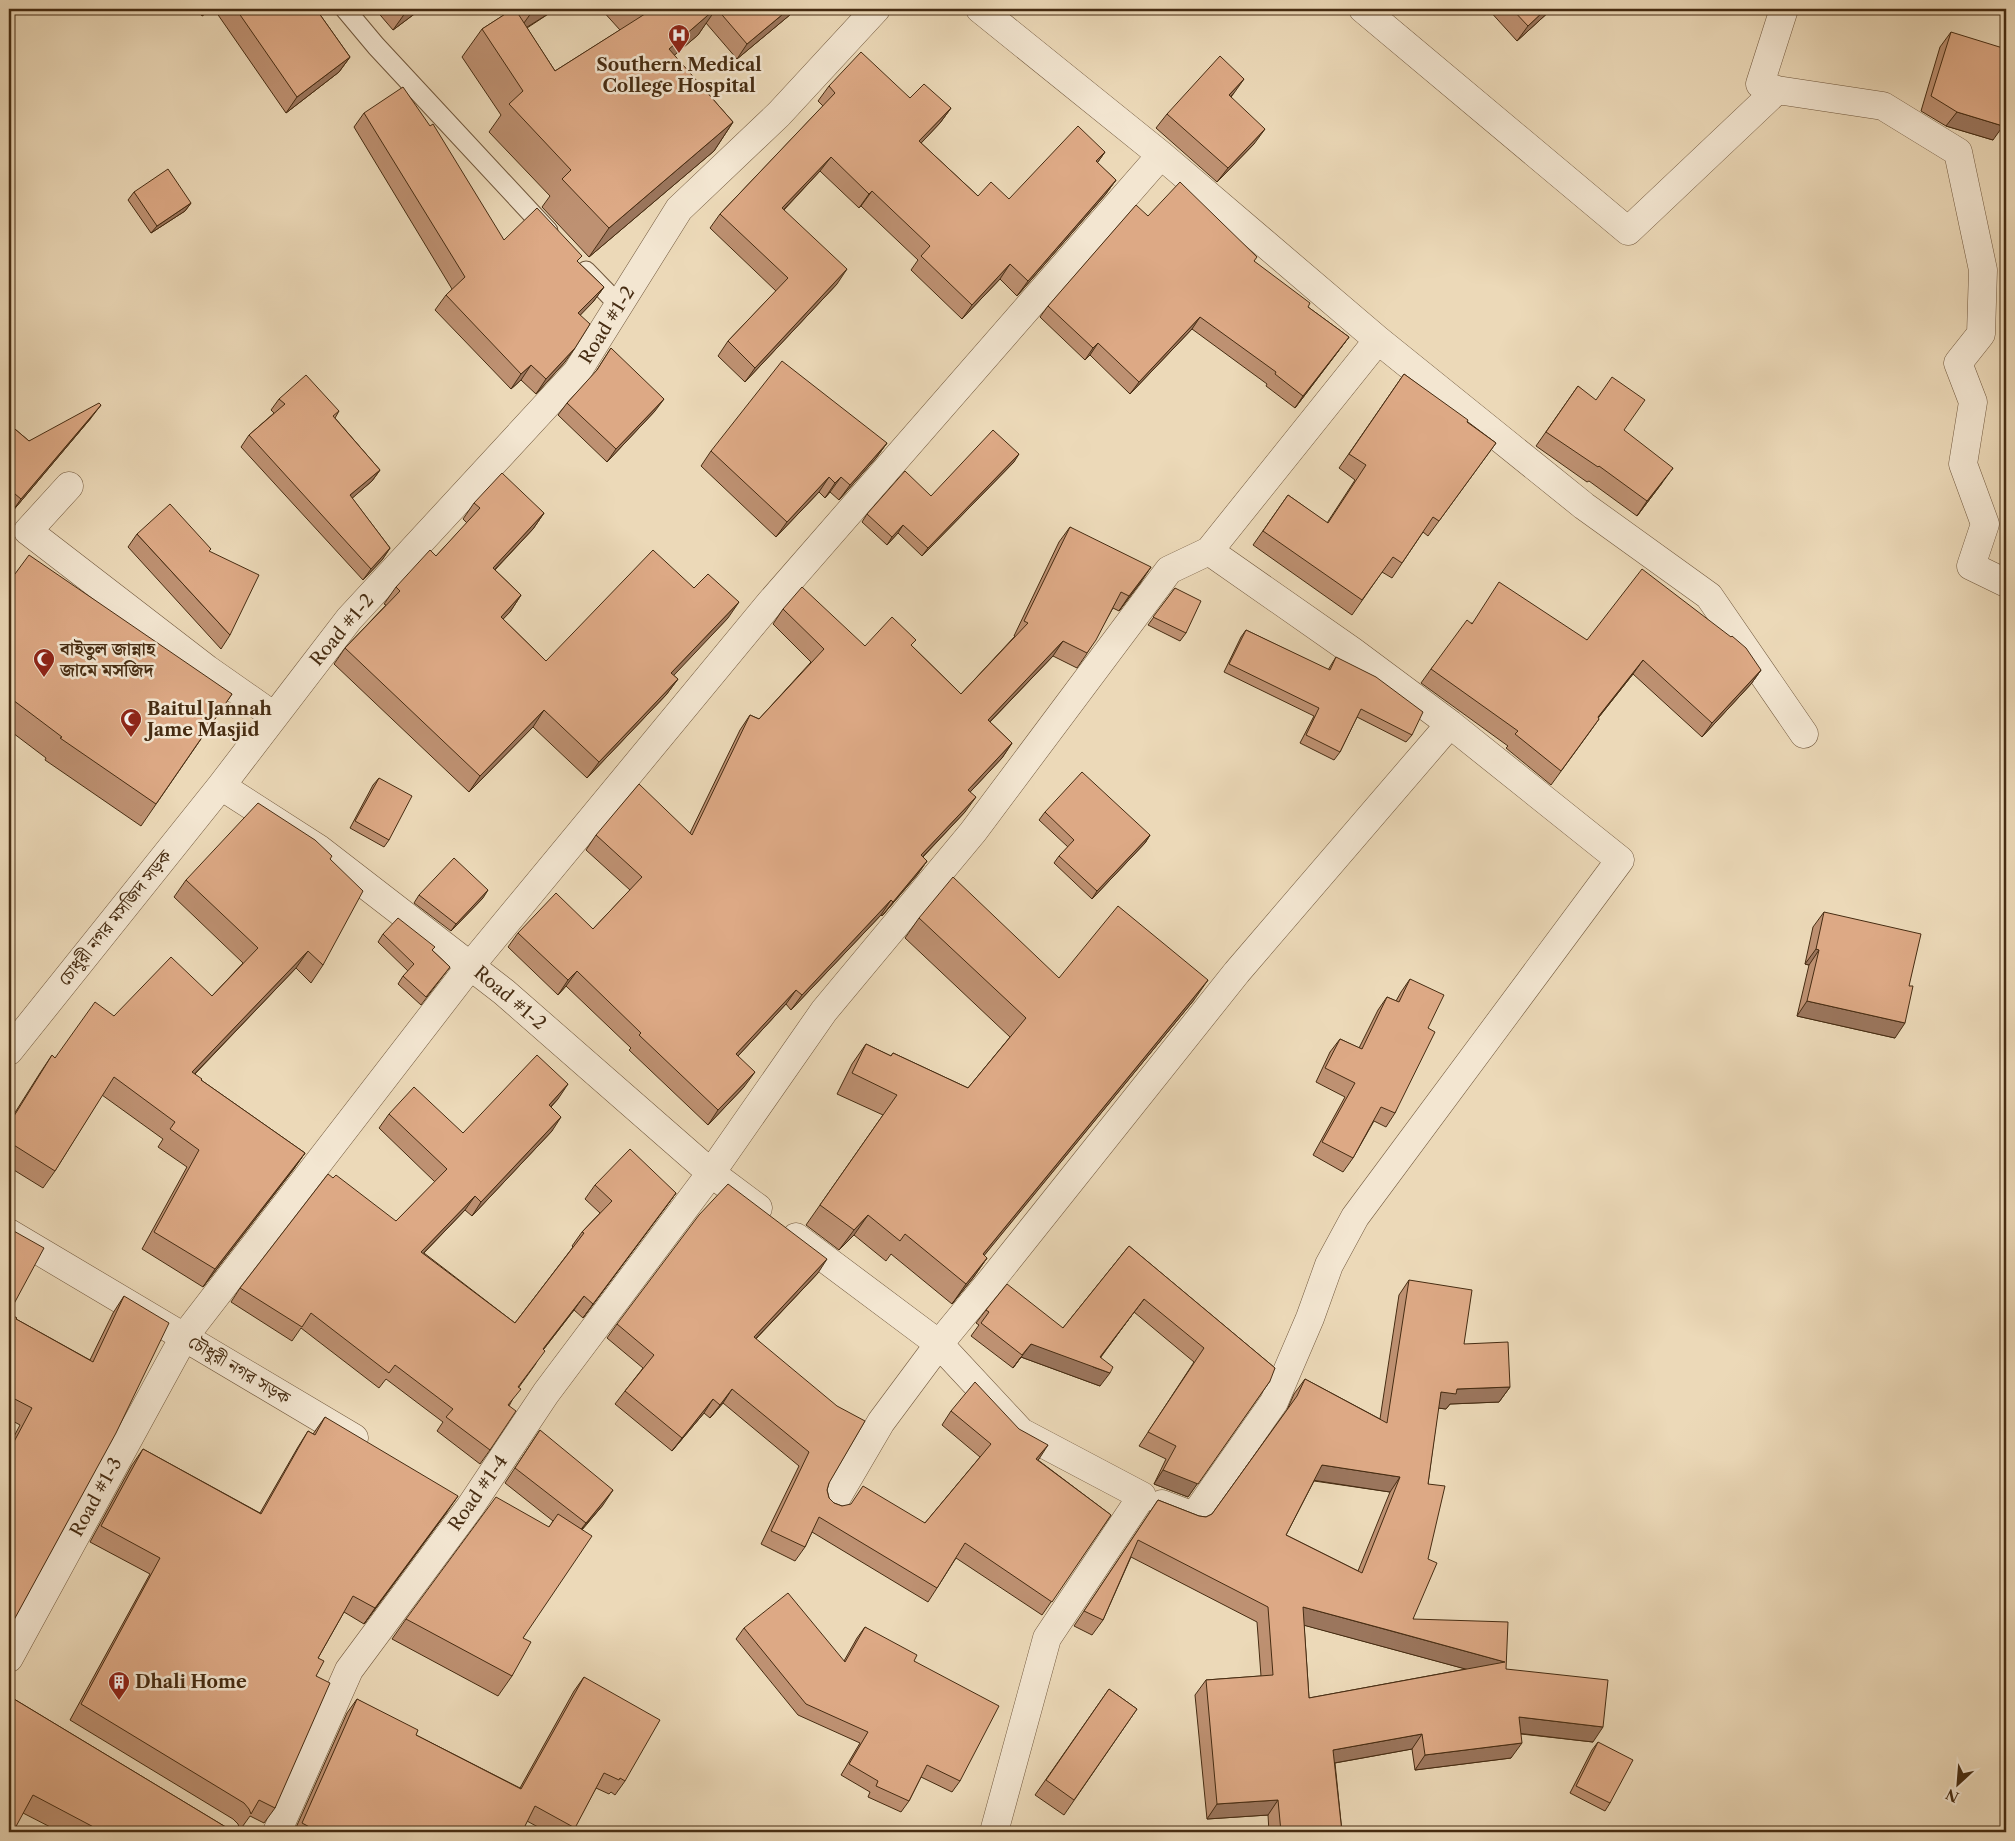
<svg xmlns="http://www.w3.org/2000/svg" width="2015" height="1841" viewBox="0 0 2015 1841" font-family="'Libre Caslon Text','Noto Serif Bengali',serif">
	<rect width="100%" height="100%" fill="#ecd9b8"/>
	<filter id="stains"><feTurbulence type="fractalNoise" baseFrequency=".004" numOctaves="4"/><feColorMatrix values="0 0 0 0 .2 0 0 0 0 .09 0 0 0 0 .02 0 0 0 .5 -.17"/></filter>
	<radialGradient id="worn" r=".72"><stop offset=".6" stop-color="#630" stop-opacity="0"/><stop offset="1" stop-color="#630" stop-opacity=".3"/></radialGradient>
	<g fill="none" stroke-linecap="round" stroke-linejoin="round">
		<g stroke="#70573c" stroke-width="21">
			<path id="service" d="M345,9L376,46L548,231
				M586,271L619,305"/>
		</g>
		<g stroke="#70573c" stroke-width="29">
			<path id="minor" d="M980,9L1161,155L1378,340L1584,506L1709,596L1804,734
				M1363,9L1628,231L1777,90
				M1784,9L1760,84L1777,90L1883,106L1958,152L1983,270L1981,334L1958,363L1973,402L1963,464L1985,524L1971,566L2006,583
				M69,486L28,531L207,669L274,716
				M221,786L319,849L504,992L711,1173L758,1208
				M9,1051L221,786L349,619L577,372L679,209L779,114L876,9
				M9,1233L354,1438
				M796,1237L939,1344L1021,1432L1142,1496L1047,1638L994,1832
				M833,1504L881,1422L939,1344L990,1282L1237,972L1450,724L1352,651L1209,551
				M1162,1504L1194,1516L1274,1402L1310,1318L1329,1265L1355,1217L1620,860L1450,724
				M9,1658L184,1337L471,965L770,603L1161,155
				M277,1832L349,1670L470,1507L546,1393L711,1173L824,1011L973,832L1169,570L1209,551L1378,340"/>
		</g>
		<use href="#service" stroke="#f3e6d1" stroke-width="19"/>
		<use href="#minor" stroke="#f3e6d1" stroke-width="28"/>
	</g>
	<path fill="#be9172" stroke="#462c12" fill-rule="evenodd" d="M196,9H212L202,16Z
		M214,9H316L350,57L339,72L286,113Z
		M375,9H421L393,30Z
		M500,9H556L527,28L555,71L620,30L601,9H797L737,59L706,23L698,35L674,55L733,122L714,151L589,257L542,207L550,196L489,132L501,115L462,57L482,29L504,15Z
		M1488,9H1552L1517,41Z
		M1951,32L1993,140L1946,126L1921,111L1940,47Z
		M829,86L910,98L951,108L940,123L921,143L978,196L1009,199L1105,152L1097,163L1116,180L1105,195L1017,296L1000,279L962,319L911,270L918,260L861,206L859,208L820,171L784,210L837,284L745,382L718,356L728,341L776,291L710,228L720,214L823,106L818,101Z
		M1234,93L1231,97L1254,144L1217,182L1156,128L1167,114Z
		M364,113L504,240L578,262L604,287L593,302L580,315L565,362L536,394L521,380L511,389L435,310L446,295L452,289L354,127Z
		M134,192L191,203L185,211L151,233L128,200Z
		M1148,216L1254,262L1308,307L1349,337L1295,408L1266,386L1267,384L1192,329L1130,394L1090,355L1085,360L1040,317L1048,306Z
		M611,348L655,411L607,462L558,415L567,403L595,373Z
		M1404,374L1496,443L1428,536L1423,532L1392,578L1382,572L1352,615L1253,545L1288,495L1327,523L1355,480L1339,468Z
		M1578,386L1624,430L1662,483L1637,516L1589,481L1587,482L1536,446Z
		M279,399L339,411L335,418L380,470L372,481L352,498L390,548L382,560L363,580L241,447L249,435L274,413L271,410Z
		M91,418L11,513L9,510V424L29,441Z
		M887,443L876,458L839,500L830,492L825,498L819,492L776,537L701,466L711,451Z
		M1014,462L922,556L898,533L887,545L862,522L867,514L931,496Z
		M474,503L544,513L533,529L495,570L521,595L510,612L503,619L546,661L694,588L728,618L673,675L678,679L666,695L587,778L533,727L469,792L334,664L345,648L386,605L384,604L396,587L436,556L467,523L463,519Z
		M1070,527L1141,582L1119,611L1113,608L1086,655L1077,668L1053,656L990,722L1012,743L1002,758L970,792L965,812L923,857L927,861L917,875L882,916L881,915L791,1010L786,1004L738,1056L744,1087L708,1125L629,1050L631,1048L566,986L558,995L508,947L518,933L593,929L630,890L586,850L596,835L690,833L740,730L750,715L759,719L811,662L773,624L783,609L865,646H912L961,694L1015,636H1014L1059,542Z
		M137,534L230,635L221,649L128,547Z
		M9,582L232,694L141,826L45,760L46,758L9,730Z
		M1175,588L1186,633L1180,641L1148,625Z
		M1471,623L1587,640L1761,670L1751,684L1702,737L1633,674L1598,718L1599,719L1589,733L1551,785L1506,748L1508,746L1421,683L1431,669Z
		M1246,630L1328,670L1336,657L1412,735L1406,742L1357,717L1340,752L1334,760L1300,743L1314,716L1224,672L1241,637Z
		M379,778L389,840L384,847L350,828L373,785Z
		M1045,812L1150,835L1145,843L1092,899L1054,863L1059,856L1068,847L1039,820Z
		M330,859L323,965L311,983L296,968L195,1074L201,1080L305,1153L293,1170L203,1287L142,1249L187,1167L158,1147L163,1139L102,1095L55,1171L43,1188L9,1167V1122L40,1073L52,1055L55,1058L114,1016L212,996L243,963L174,897L186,880Z
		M419,895L483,898L451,931L414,903Z
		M1824,912L1895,1038L1797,1016L1809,965L1805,964L1813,927Z
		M919,918L1059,978L1194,1000L984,1255L987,1258L973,1278L952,1304L891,1254L886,1261L854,1235L839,1250L806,1225L883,1115L837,1094L852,1064L866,1044L891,1056L893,1053L968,1088L1010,1037L905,938Z
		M383,934L432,950L450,967L421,1005L398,984L403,976L408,971L378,942Z
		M1410,979L1428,1028L1395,1113L1386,1127L1374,1121L1353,1158L1343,1172L1313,1155L1345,1097L1316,1082L1330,1052L1340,1039L1359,1048L1378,1010L1387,997L1396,1001L1401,992Z
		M558,1099L551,1107L552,1131L472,1216L465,1210L424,1253L515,1323L573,1247L572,1246L582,1232L600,1213L585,1199L595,1185L676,1193L583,1318L574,1310L543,1350L535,1365L519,1387L509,1406L490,1450L480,1464L437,1431L443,1422L386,1379L379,1388L301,1328L292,1341L231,1302L240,1288L396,1221L435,1182L379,1128L389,1114L463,1133Z
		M9,1226V1313L16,1319L90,1360L113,1313L124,1296L9,1629V1446L20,1425L9,1419Z
		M1129,1246L1275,1368L1188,1497L1154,1484L1166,1459L1139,1446L1194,1362L1134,1312L1101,1357L1100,1386L1021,1357L1013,1368L971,1336L979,1325L976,1323L986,1310L1063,1328Z
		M818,1273L756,1339L829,1483L827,1490L829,1498L834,1503L842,1506L925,1523L980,1457L942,1425L951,1411L1038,1460L1111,1515L1042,1615L956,1558L937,1588L928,1602L812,1532L805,1547L795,1561L761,1544L799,1466L723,1403L710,1418L704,1413L672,1451L615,1404L625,1391L643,1368L607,1338L617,1324Z
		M1409,1280L1464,1344L1510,1387L1499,1402L1450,1404L1446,1409L1438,1408L1428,1484L1413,1619L1506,1669L1593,1742L1521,1734L1511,1758L1415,1770L1412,1749L1335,1763L1342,1832H1269L1268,1815L1207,1819L1195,1695L1206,1680L1261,1676L1257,1622L1131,1557L1103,1620L1092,1635L1074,1626L1158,1500L1199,1516L1206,1517L1212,1514L1287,1410L1294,1394L1305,1379L1380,1419L1399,1295ZM1314,1481L1390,1492L1358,1571L1286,1535ZM1304,1625L1381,1646L1466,1669L1309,1698Z
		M325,1417L447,1512L364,1624L344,1612L318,1658L316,1676L275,1808L264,1823L250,1816L240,1830L238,1824L233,1819L70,1720L150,1574L90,1542L132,1465L143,1449L260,1513L298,1447L308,1431L313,1434Z
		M540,1430L603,1505L582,1530L523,1638L512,1676L498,1696L392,1639L406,1619L549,1527L553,1521L505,1483Z
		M865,1627L914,1661L960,1781L952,1792L921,1777L909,1801L901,1812L868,1797L870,1792L841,1775L860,1743L798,1715L736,1639L744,1628L844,1661L857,1638Z
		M584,1677L625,1781L615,1795L611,1792L609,1794L596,1788L572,1832H547L527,1821L522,1832H294L347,1713L357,1699L416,1735L520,1788L574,1691Z
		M1109,1689L1137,1709L1064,1815L1035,1795Z
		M9,1696L229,1829L241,1832H60L23,1813Z
		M1598,1742L1610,1803L1605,1811L1570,1793L1592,1750Z"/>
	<path fill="#9b765d" stroke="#462c12" d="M207,9H212L202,16Z
		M408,9H421L393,30Z
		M534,9H556L516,34Z
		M715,9H716L698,35L649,77L669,49Z
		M789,9H797L737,59L747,44Z
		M1546,9H1552L1517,41L1528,26Z
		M350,57L339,72L286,113L297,97Z
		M1244,79L1234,93L1218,110L1229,95Z
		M951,108L940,123L909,156L919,141Z
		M1957,112L2003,126L1993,140L1946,126Z
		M733,122L714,151L589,257L609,228Z
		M1265,129L1254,144L1217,182L1228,168Z
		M1105,152L1095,166L1096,161Z
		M831,157L820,171L771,223L782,208Z
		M1116,180L1105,195L1017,296L1028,281Z
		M872,191L861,206L859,208L869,194Z
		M191,203L185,211L151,233L157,226Z
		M1010,264L1000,279L962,319L972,305Z
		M847,269L837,284L745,382L755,368Z
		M604,287L593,302L568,328L578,313Z
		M1200,317L1192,329L1130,394L1139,382Z
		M1349,337L1340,349L1295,408L1303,396Z
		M1098,343L1090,355L1085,360L1093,348Z
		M575,348L565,362L536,394L546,379Z
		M531,365L521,380L511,389L521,374Z
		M664,399L655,411L607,462L616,449Z
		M101,405L91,418L11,513L21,499Z
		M887,443L876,458L839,500L850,485Z
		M1019,454L1014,462L922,556L928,548Z
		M1673,468L1662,483L1637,516L1647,501Z
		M380,470L372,481L342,507L350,495Z
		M829,477L819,492L776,537L787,522Z
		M841,477L830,492L825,498L835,483Z
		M544,513L533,529L481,584L493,568Z
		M903,525L898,533L887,545L892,537Z
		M390,548L382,560L363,580L371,569Z
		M1151,567L1141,582L1119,611L1129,596Z
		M521,595L510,612L489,634L501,617Z
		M739,602L728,618L660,690L671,673Z
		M1063,641L1053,656L978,734L988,720Z
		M1643,660L1633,674L1588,731L1598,717Z
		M1761,670L1751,684L1702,737L1712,723Z
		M678,679L666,695L587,778L599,762Z
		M544,710L533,727L469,792L480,776Z
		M1012,743L1002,758L958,805L968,790Z
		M976,797L965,812L910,870L921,855Z
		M1150,835L1145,843L1092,899L1097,891Z
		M927,861L917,875L882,916L893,902Z
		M488,890L483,898L451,931L456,924Z
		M891,900L881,915L791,1010L802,995Z
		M1816,949L1819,950L1809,965L1805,964Z
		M308,951L296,968L180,1089L192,1072Z
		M577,971L566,986L558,995L568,980Z
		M1208,980L1194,1000L969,1274L983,1254Z
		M796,990L786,1004L726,1069L736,1054Z
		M1807,1001L1905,1023L1895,1038L1797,1016Z
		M755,1072L744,1087L708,1125L718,1110Z
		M568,1084L558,1099L539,1119L549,1105Z
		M561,1117L552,1131L472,1216L481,1202Z
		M305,1153L293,1170L203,1287L215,1269Z
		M676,1193L666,1207L583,1318L593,1304Z
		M475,1196L465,1210L411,1266L421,1252Z
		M868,1215L854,1235L839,1250L854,1230Z
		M987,1258L973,1278L952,1304L966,1284Z
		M827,1259L818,1273L744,1351L754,1337Z
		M584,1296L574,1310L533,1363L543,1349Z
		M1144,1299L1093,1367L1110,1373L1100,1386L1021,1357L1013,1368L1031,1344L1100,1357Z
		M1270,1381L1188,1497L1154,1484L1163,1470Z
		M1510,1387L1499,1402L1450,1404L1446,1409L1430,1407L1441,1392L1457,1389Z
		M732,1389L723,1403L710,1418L720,1405Z
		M713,1399L704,1413L672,1451L682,1438Z
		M1048,1445L1039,1459L1027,1473L1036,1459Z
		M1322,1465L1400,1477L1390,1492L1312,1480Z
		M613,1490L603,1505L575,1537L586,1523Z
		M458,1496L447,1512L364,1624L375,1608Z
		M1303,1607L1505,1662L1495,1677L1292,1622Z
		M1519,1717L1603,1727L1593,1742L1508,1732Z
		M1422,1734L1412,1749L1323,1765L1333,1750Z
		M1522,1743L1511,1758L1415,1770L1425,1755Z
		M1278,1800L1268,1815L1207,1819L1217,1804Z"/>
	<path fill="#dda985" stroke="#462c12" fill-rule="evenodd" d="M236,9H316L350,57L297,97Z
		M513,9H515L555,71L648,12L646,9H715L669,49L733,122L609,228L562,179L571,170L509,104L523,91L482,29Z
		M717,9H789L747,44Z
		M1512,9H1546L1528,26Z
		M1951,32L2006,49V115L2003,126L1957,112L1931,96Z
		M861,52L910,98L924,84L951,108L919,141L978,196L991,182L1009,199L1078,126L1105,152L1096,161L1116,180L1028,281L1010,264L972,305L921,256L930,246L872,191L869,194L831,157L782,208L847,269L755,368L728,341L788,278L720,214L835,93L829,86Z
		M1220,56L1244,79L1229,95L1265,129L1228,168L1167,114Z
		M403,87L430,126L433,124L504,240L537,208L582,256L577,261L604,287L578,313L590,324L575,348L546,379L531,365L521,374L446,295L465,277L364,113Z
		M168,169L191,203L157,226L134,192Z
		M1180,182L1257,257L1254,261L1310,303L1308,307L1349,337L1303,396L1275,374L1276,372L1200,317L1139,382L1098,343L1093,348L1048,306L1136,205L1148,216Z
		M611,348L664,399L616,449L567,403L597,370Z
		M782,361L887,443L850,485L841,477L835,483L829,477L787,522L711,451Z
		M1404,374L1468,420L1467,422L1496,443L1439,521L1433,517L1402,563L1393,557L1362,600L1263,531L1288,495L1328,523L1366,465L1349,454Z
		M306,375L339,411L333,416L380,470L350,495L390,548L371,569L249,435L285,404L279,399Z
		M1612,377L1645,400L1624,430L1673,468L1647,501L1599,466L1598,467L1546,432L1578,386L1596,400Z
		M99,403L101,405L21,499L9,489V424L29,441Z
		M993,430L1019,454L928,548L903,525L892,537L867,514L905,471L931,496Z
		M502,473L544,513L493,568L521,595L501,617L546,661L653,550L694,588L708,574L739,602L671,673L678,679L599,762L544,710L480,776L345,648L400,591L396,587L430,550L436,556L480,508L474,503Z
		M170,504L211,549L209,551L259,575L230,635L137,534Z
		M1070,527L1151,567L1129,596L1121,592L1096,640L1087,653L1063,641L988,720L1012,743L968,790L976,797L921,855L927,861L893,902L891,900L802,995L796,990L736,1054L755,1072L718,1110L639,1035L641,1033L577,971L568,980L518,933L556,893L593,929L642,877L596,835L639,784L692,835L750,715L759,719L824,649L783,609L802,587L865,646L892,617L916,640L911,645L961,694L1028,623L1024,621Z
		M29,555L232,694L213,722L205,717L200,723L207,730L156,804L60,738L62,737L9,697V582Z
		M1642,569L1731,637L1732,636L1746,648L1761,670L1712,723L1643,660L1598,717L1599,719L1561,771L1515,734L1518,731L1431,669L1467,620L1472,624L1499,582L1587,640Z
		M1175,588L1201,601L1186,633L1153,617Z
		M1246,630L1330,670L1336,657L1376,677L1423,712L1412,735L1361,709L1340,752L1306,735L1319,708L1229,664Z
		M1082,772L1150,835L1097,891L1059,856L1074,840L1045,812Z
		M379,778L412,796L389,840L355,821Z
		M258,803L315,840L332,856L330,859L363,891L323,965L308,951L192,1072L202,1079L201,1080L305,1153L215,1269L154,1232L199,1150L170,1129L175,1122L114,1077L55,1171L9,1142V1124L52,1055L55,1058L95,1002L114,1016L171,957L212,996L258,948L186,880Z
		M454,858L488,890L456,924L419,895Z
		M953,877L1059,978L1118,906L1208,980L983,1254L987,1258L966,1284L905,1234L900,1241L868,1215L854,1230L820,1205L897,1095L852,1073L866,1044L891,1056L893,1053L968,1088L1026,1018L919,918Z
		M1824,912L1921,934L1909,986H1913L1905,1023L1807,1001L1819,950L1816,949Z
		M398,918L435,947L432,950L450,967L426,997L403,976L414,964L383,934Z
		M1410,979L1444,995L1428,1028L1435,1032L1395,1113L1381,1107L1353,1158L1322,1142L1355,1083L1325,1068L1340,1039L1362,1049L1387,997L1399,1002Z
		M537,1055L568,1084L549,1105L561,1117L481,1202L475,1196L421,1252L515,1323L584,1233L582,1232L612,1201L595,1185L630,1149L676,1193L593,1304L584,1296L543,1349L545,1351L518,1387L521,1389L508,1405L516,1411L490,1450L446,1417L453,1409L395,1365L389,1373L311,1313L302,1327L240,1288L328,1174L333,1178L336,1175L396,1221L447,1169L389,1114L414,1087L463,1133Z
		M728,1184L827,1259L754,1337L837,1406L865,1421L829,1483L827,1490L829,1498L834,1503L842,1506L851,1504L863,1486L925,1523L991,1444L951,1411L975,1382L1019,1429L1048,1445L1036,1459L1111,1515L1052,1602L965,1543L937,1588L819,1517L805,1547L771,1531L809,1452L732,1389L720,1405L713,1399L682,1438L625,1391L654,1355L617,1324L699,1215Z
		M9,1226L12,1230L44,1248L9,1313L17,1318L16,1319L93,1362L124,1296L169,1323L116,1433L9,1629V1451L32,1408L9,1396Z
		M1129,1246L1275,1368L1270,1381L1198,1484L1163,1470L1176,1446L1148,1432L1204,1348L1144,1299L1100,1357L1113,1367L1110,1373L1031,1344L1022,1355L981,1323L989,1312L986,1310L1007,1284L1063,1328Z
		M1409,1280L1472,1290L1464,1344L1508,1342L1510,1387L1457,1389L1456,1394L1441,1392L1428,1484L1445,1486L1428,1559L1437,1563L1413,1619L1508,1622L1506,1669L1608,1680L1603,1727L1519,1717L1522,1743L1425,1755L1422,1734L1333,1750L1342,1832H1281L1278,1800L1217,1804L1206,1680L1273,1675L1268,1607L1138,1540L1103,1620L1084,1611L1158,1500L1199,1516L1206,1517L1212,1514L1297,1396L1305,1379L1387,1423ZM1322,1465L1400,1477L1362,1573L1286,1535ZM1303,1607L1392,1631L1505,1662L1309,1698Z
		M325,1417L458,1496L375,1608L353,1596L318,1658L324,1661L316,1676L330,1683L275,1808L259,1800L251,1814L249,1809L244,1803L81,1704L160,1558L101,1526L143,1449L261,1514L308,1431L315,1435Z
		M540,1430L613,1490L586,1523L515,1468Z
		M496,1497L549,1527L558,1514L592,1536L523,1638L531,1642L512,1676L406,1619Z
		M788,1593L845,1662L865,1627L917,1655L914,1661L999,1706L960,1781L927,1765L909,1801L876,1786L878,1781L849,1764L868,1732L806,1704L744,1628Z
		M584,1677L660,1720L625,1781L620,1778L619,1780L604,1773L575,1828L535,1806L522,1832H319L302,1823L357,1699L418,1730L416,1735L521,1789Z
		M1109,1689L1137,1709L1074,1800L1046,1780Z
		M9,1696L229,1829L236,1831L243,1830L241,1832H103L33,1795L13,1832H9Z
		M1598,1742L1633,1760L1610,1803L1576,1786Z"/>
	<defs>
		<g id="hospital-pin" transform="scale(1.125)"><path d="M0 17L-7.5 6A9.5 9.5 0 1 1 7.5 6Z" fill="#8f2418" stroke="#f3e6d1"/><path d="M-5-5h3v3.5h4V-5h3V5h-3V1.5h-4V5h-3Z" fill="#fff"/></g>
		<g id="mosque-pin" transform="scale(1.125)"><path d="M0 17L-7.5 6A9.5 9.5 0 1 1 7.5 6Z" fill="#8f2418" stroke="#f3e6d1"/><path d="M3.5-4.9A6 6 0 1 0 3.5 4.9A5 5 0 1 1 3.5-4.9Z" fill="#fff"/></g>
		<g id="building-pin" transform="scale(1.125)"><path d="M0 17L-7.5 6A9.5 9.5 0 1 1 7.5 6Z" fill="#8f2418" stroke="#f3e6d1"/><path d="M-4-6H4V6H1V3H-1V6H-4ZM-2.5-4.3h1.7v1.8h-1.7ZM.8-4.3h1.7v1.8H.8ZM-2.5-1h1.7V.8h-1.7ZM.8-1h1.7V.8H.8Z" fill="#fff"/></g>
	</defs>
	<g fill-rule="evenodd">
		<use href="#hospital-pin" x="679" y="35"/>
		<use href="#mosque-pin" x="44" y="659"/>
		<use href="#mosque-pin" x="131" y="719"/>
		<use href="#building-pin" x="119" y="1682"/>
	</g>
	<g text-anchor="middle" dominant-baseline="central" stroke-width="5" stroke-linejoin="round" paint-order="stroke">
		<g font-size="18" font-weight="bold" fill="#462c12" stroke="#f3e6d1" text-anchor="start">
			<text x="679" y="65" text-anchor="middle">Southern Medical<tspan x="679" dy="21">College Hospital</tspan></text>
			<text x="60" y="649">বাইতুল জান্নাহ<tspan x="60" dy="21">জামে মসজিদ</tspan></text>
			<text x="147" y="709">Baitul Jannah<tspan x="147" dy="21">Jame Masjid</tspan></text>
			<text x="135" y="1682">Dhali Home</text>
		</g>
		<g font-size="18" fill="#462c12" stroke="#f3e6d1">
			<text transform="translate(607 325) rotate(-58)">Road #1-2</text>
			<text transform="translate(342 630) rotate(-50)">Road #1-2</text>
			<text transform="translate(115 918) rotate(-51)">চোধুরী নগর মসজিদ সড়ক</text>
			<text transform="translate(510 998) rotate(40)">Road #1-2</text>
			<text transform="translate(239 1370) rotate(31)">চৌধুরী নগর সড়ক</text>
			<text transform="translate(478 1493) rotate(-55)">Road #1-4</text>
			<text transform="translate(96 1497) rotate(-61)">Road #1-3</text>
		</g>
	</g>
	<rect width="2015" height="1841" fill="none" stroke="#ecd9b8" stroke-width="30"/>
	<rect x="10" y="10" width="1995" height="1821" fill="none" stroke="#462c12" stroke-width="2.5"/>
	<rect x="15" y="15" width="1985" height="1811" fill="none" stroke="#462c12"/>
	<g transform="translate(1958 1784) rotate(206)" stroke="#f3e6d1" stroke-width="4" paint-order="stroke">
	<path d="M0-4L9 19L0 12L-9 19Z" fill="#462c12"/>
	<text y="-8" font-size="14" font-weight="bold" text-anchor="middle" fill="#462c12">N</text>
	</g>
	<rect width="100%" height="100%" filter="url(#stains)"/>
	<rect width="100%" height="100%" fill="url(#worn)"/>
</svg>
